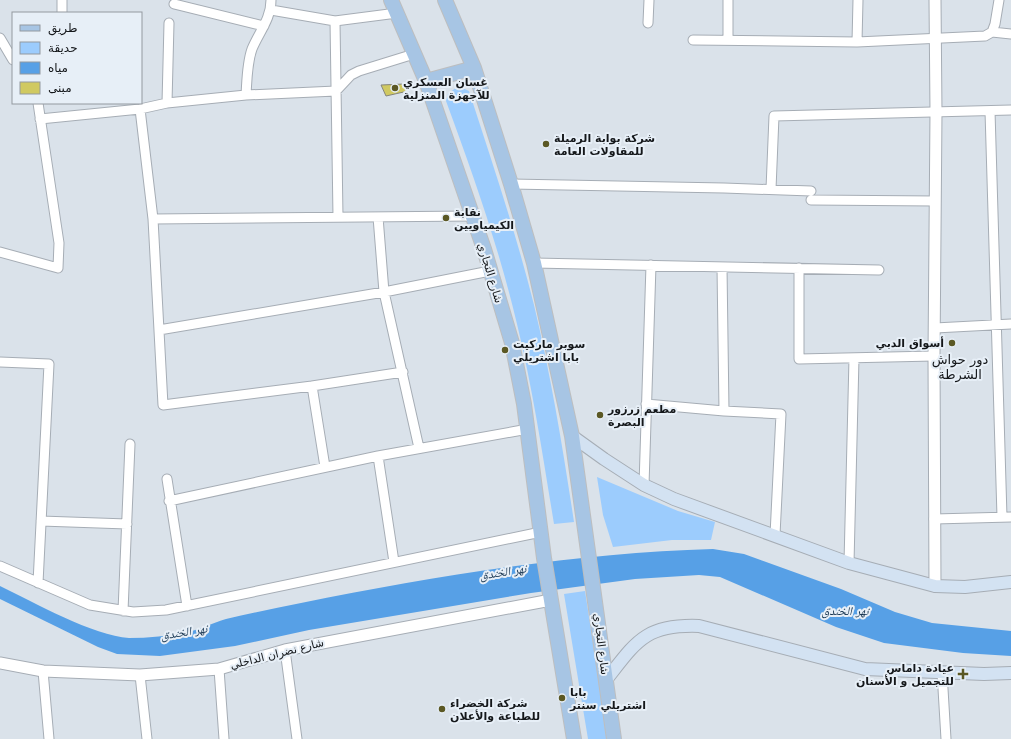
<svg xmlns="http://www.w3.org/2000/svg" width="1011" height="739" viewBox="0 0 1011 739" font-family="'DejaVu Sans','Noto Naskh Arabic',sans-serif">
	<rect width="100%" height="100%" fill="#dae2ea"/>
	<path fill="#9cccfd" d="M458,86L469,91C492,162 516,233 534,305C551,376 563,449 574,522L554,524C543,457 533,390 517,324C499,248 473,174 446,101L448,94Z
		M597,477L678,511L715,522L711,540H672L613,547L603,515Z
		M585,591L608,739H588L564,594Z"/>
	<path fill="#57a0e6" d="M713,549L744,554L841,589L895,612L932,623L1011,631V656L963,653L884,643L836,627L720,577L699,575L635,579L531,593L309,630L235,646L160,656L117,654L98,647L0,599V586C33,602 94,636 129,638C148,638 169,636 188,632C201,629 213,623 226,619C251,613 276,608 301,603C436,576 575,553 713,549Z"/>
	<path fill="#d0c961" stroke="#85857b" d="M404,84L408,91L386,96L381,85Z"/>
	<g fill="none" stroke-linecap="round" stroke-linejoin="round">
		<g stroke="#a6adb5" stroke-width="11">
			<path id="minor" d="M62,0V13
				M174,4L264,26
				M271,10L335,21L397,13
				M335,21L338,217
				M648,23L649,0
				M992,32L995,24L999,0
				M0,38L13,60
				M693,40L857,42L985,36L992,32L1011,34
				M728,40V0
				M857,42L858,0
				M246,95C247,79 247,63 252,49C259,32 271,19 271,0
				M167,103L169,23
				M140,109L153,219L163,405L312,386L403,372
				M990,111L1002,517
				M40,119L140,109L167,103L246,95L336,91L351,75L359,71L414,54
				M511,184L724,188L811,191
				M771,189L774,116L1011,110
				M811,200L935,201
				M378,217L384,292L419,448
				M153,219L472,216
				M0,252L58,268L59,243L38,103
				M534,263L879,270
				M722,267L724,411
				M799,268V359L934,356
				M935,328L1011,324
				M159,330L384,292L490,271
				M0,362L49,364L38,583
				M312,386L325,467
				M646,404L724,411L781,414L775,535
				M378,456L394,562
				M167,479L187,606
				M644,485L651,265
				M169,501L378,456L528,429
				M934,519L1011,517
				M41,521L127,524
				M849,563L854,358
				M0,566L90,605L133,612L166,610L541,532
				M123,611L130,444
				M285,650L297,739
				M219,669L224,739
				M43,671L49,739
				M942,672L946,739
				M140,675L147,739"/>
		</g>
		<g stroke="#a6adb5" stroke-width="13">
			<path id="tertiary" d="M935,0L936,112L934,356L935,586
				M0,663L43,671L140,675L219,669L285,650L551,600"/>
		</g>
		<g stroke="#a6adb5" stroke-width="14">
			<path id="secondary" d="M572,436L604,459L644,485L674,499L849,563L935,586L965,587L1011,582
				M606,680C636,642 645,624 699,626L865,669L984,674L1011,673"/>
		</g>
		<g stroke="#bdbebf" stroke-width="16">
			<path id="primary" d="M391,0L426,81L484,249L512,343L524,404L544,558L574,739
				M445,0L474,68L511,184L534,263L572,436L614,739
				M426,81L474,68"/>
		</g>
		<use href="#minor" stroke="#fff" stroke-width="9"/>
		<use href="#tertiary" stroke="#fff" stroke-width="11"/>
		<use href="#secondary" stroke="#d3e2f2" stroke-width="12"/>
		<use href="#primary" stroke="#a7c5e4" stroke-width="14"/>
	</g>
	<g fill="#5b5824" stroke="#e7eff7" stroke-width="1.5">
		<circle cx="395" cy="88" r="4"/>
		<circle cx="546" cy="144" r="4"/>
		<circle cx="446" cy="218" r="4"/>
		<circle cx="952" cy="343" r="4"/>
		<circle cx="505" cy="350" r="4"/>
		<circle cx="600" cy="415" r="4"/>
		<path d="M961 668h4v4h4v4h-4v4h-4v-4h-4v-4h4z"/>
		<circle cx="562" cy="698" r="4"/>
		<circle cx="442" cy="709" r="4"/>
	</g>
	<g text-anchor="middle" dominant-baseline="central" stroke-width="4" stroke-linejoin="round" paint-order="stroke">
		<g font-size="11" font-weight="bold" fill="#14171a" stroke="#e7eff7" text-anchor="start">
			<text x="403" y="82">غسان العسكري<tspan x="403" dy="13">للآجهزة المنزلية</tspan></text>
			<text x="554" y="138">شركة بوابة الرميلة<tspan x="554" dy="13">للمقاولات العامة</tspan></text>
			<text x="454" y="212">نقابة<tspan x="454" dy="13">الكيمياويين</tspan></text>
			<text x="944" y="343" text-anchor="end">أسواق الدبي</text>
			<text x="513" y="344">سوبر ماركيت<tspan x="513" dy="13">بابا اشتريلي</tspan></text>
			<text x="608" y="409">مطعم زرزور<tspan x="608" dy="13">البصرة</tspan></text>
			<text x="954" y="668" text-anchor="end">عيادة داماس<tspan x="954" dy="13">للتجميل و الأسنان</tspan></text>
			<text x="570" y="692">بابا<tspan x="570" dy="13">اشتريلي سنتر</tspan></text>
			<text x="450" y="703">شركة الخضراء<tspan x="450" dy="13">للطباعة والأعلان</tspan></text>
		</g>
		<g font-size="11" fill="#14171a" stroke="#e7eff7">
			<text transform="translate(490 273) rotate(73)">شارع التجاري</text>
			<text transform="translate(601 644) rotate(83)">شارع التجاري</text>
			<text transform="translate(277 654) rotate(-14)">شارع نضران الداخلي</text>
		</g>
		<g font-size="12" font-style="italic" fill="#173551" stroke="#e7eff7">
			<text transform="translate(503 572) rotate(-9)">نهر الخندق</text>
			<text x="845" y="611">نهر الخندق</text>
			<text transform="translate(184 632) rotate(-9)">نهر الخندق</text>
		</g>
		<g font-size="13" fill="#14171a" stroke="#e7eff7">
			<text x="960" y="359">دور حواش<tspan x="960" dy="15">الشرطة</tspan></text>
		</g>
	</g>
	<rect x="12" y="12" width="130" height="92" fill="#e7eff7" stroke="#93999f"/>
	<rect x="20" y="25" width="20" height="6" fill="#a7c5e4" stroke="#93999f"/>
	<text x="48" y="32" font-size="12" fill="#14171a">طريق</text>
	<rect x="20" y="42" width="20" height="12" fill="#9cccfd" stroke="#93999f"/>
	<text x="48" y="52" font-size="12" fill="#14171a">حديقة</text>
	<rect x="20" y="62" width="20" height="12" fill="#57a0e6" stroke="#93999f"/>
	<text x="48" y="72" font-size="12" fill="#14171a">مياه</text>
	<rect x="20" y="82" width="20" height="12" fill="#d0c961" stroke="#93999f"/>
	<text x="48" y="92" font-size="12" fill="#14171a">مبنى</text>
</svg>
